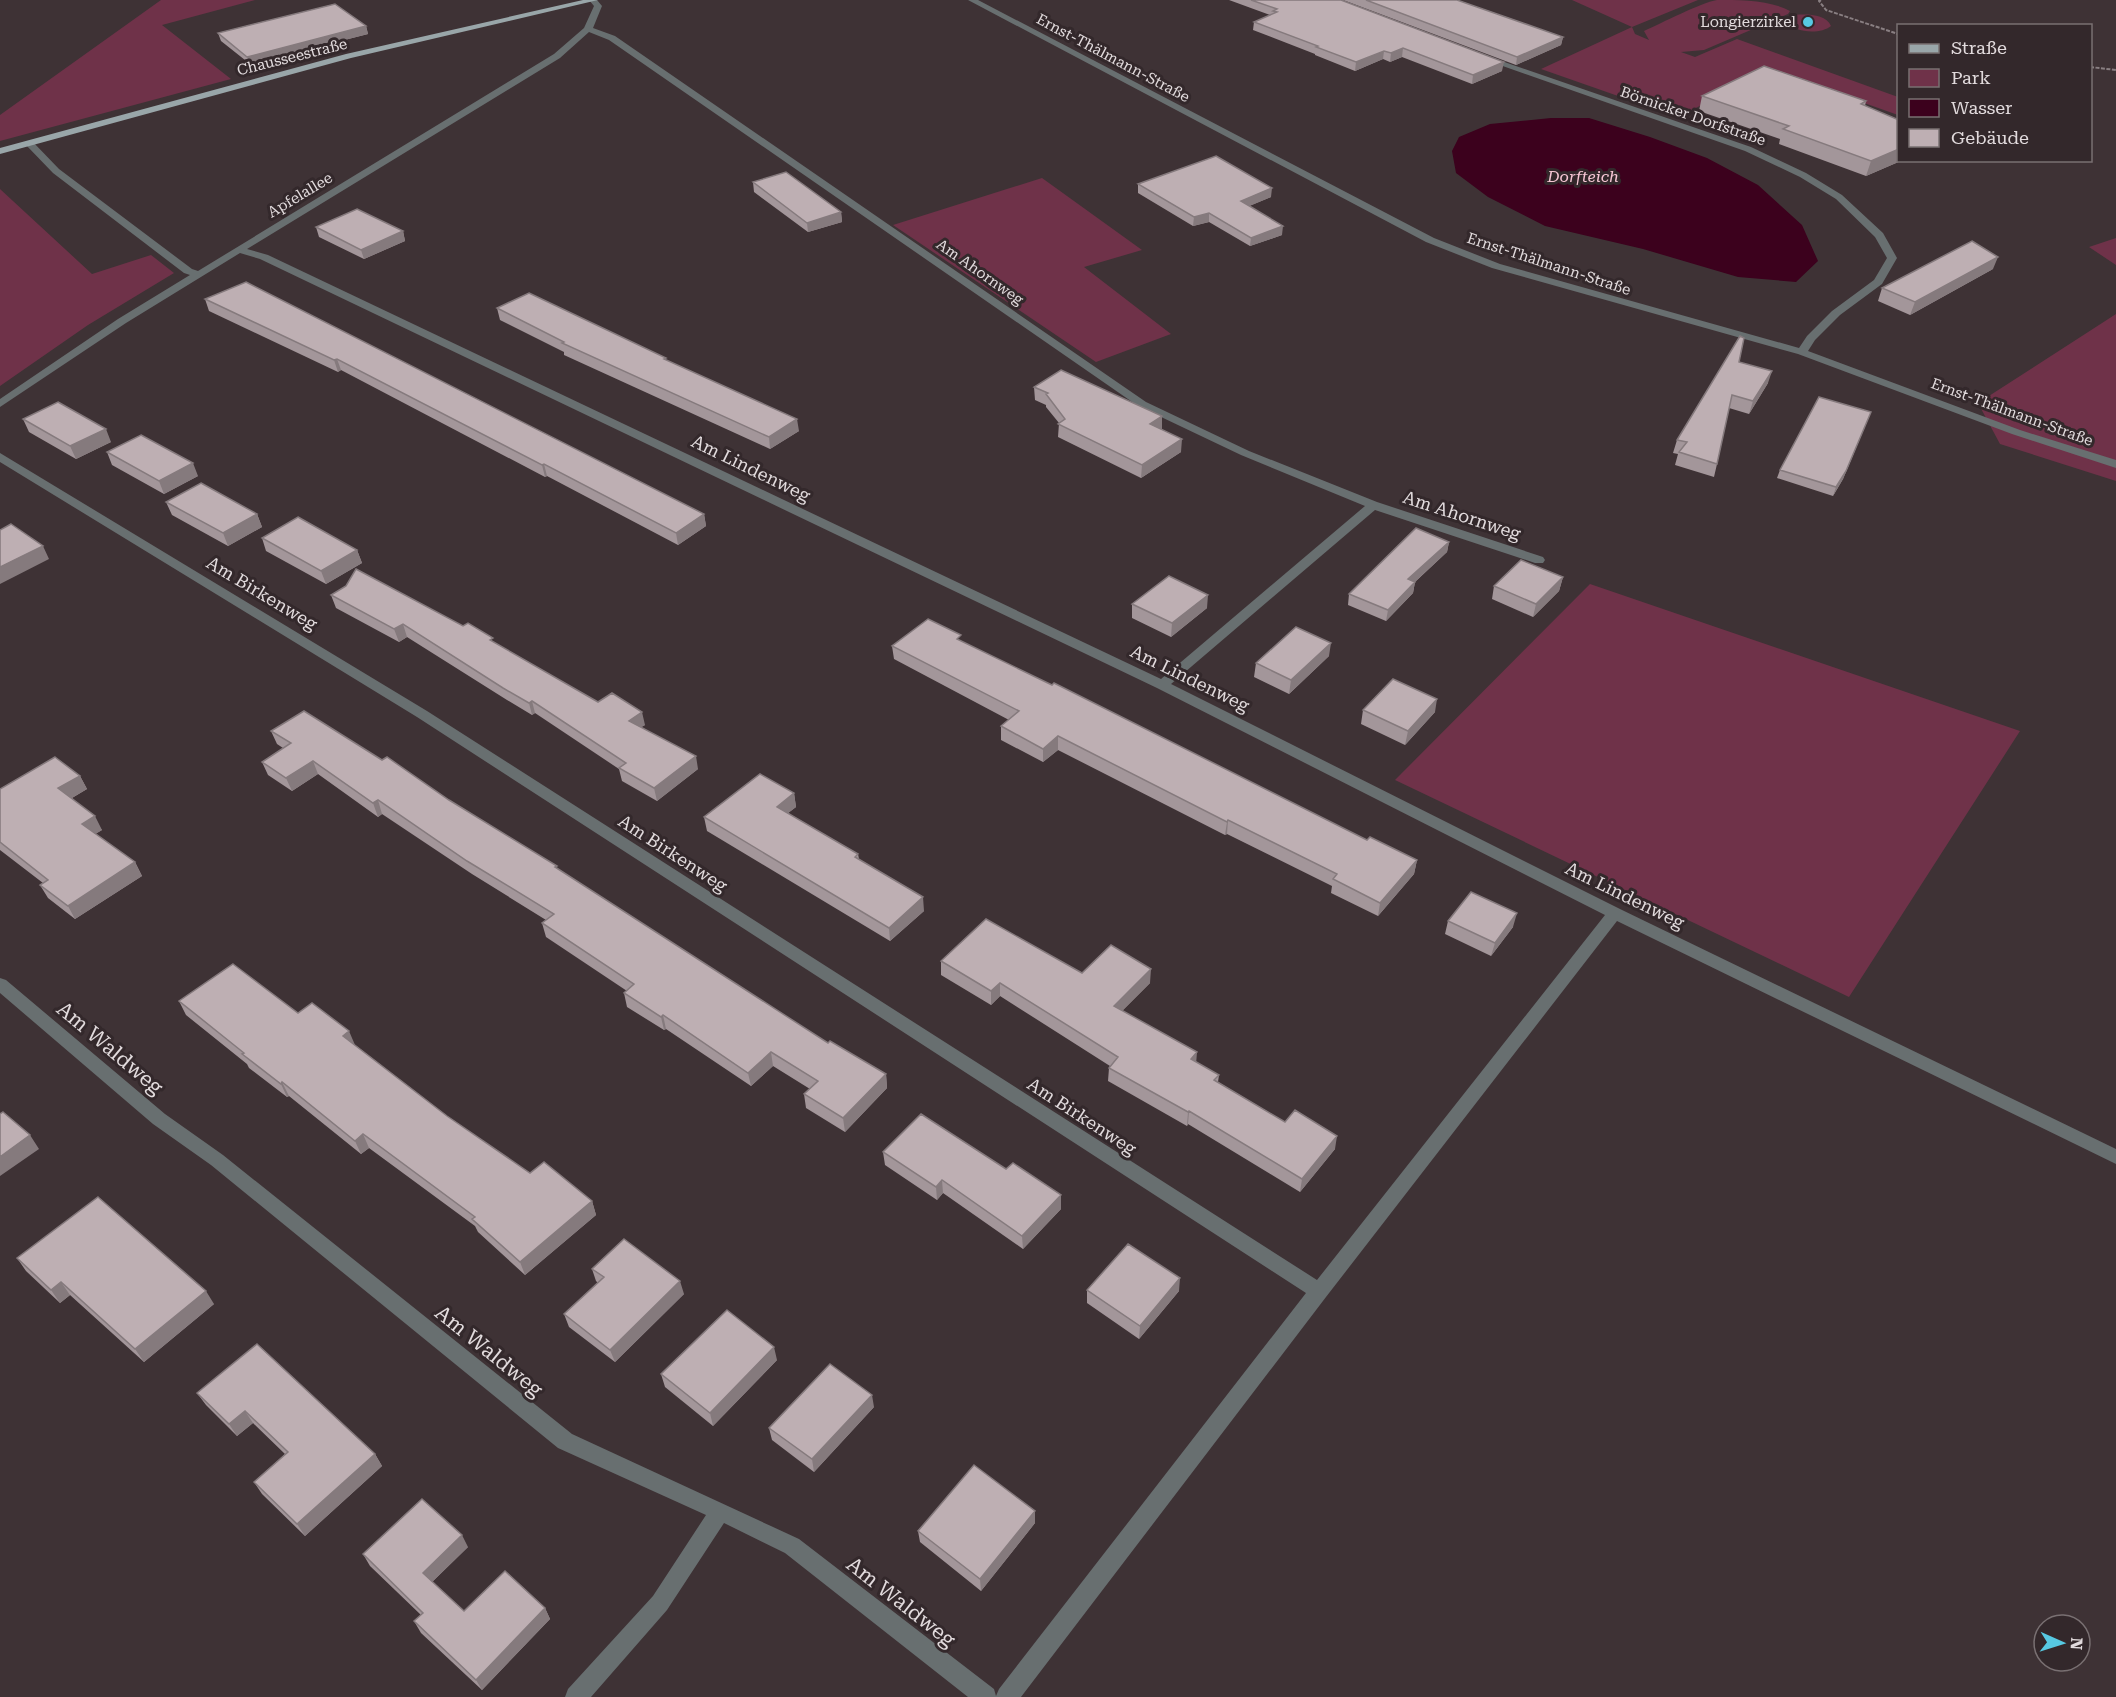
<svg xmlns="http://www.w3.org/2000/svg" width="2116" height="1697" viewBox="0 0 2116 1697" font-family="'Roboto Serif',serif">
	<rect width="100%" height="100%" fill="#3e3235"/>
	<path fill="#6f3249" d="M161,0H255L162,25L231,79L0,141V115Z
		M1572,0H1698L1632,27L1635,34L1649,40L1644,31C1662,23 1700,3 1717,0C1740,0 1770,0 1790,11L1788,14L1704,50L1681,52L1695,57L1737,39L1898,97V115L1836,93L1757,77L1678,117L1541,69L1632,27Z
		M1795,15C1807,14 1826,14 1831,26C1820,35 1793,33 1786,20Z
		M1042,178L1142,250L1084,267L1171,334L1096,362L893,225Z
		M0,189L92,274L151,255L174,273L88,325L0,386Z
		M2116,238V265L2089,247Z
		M2116,314V481L2000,444L1978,403Z
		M1590,584L2020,731L1849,997L1395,780Z"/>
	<path fill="#3c011d" d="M1551,118H1589L1650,137L1707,158L1758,185L1802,225L1818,261L1796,282L1738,277L1643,249L1545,226L1488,197L1456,173L1452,151L1459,137L1490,124Z"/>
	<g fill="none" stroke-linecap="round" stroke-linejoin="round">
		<path stroke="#897f82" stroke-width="2" stroke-dasharray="4 1.5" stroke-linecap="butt" d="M1821,0L1819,1L1826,10L1898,34
			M2090,67L2116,70"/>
		<path fill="#686f70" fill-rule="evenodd" d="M589,0H597L602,6L593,28L615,36L1146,402L1249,451L1377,502L1543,557L1545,560L1543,563H1535L1375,510L1171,684L1620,909L2116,1149V1164L1617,921L1326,1297L1021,1697H968L785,1553L724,1523L667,1610L591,1697H565L568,1689L653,1596L706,1515L558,1448L211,1165L153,1124L0,993V978L6,980L165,1114L223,1155L572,1434L799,1539L994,1689L996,1696L999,1689L1306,1293L417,717L0,462V453L427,711L1317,1280L1605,915L1157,688L260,259L240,253L126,323L0,407V399L118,319L190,275L184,273L53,173L26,145V141H32L59,169L192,269L198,271L554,54L584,28L594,6ZM589,32L609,40L1138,406L1241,455L1365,506L1161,679L268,255L247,249L560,58Z
			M968,0H978L1434,238L1500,264L1799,348L1807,336L1832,311L1874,280L1887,258L1875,237L1836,199L1800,177L1745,151L1480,58L1487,56L1751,147L1806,173L1842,195L1883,233L1897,258L1882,284L1840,315L1815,340L1808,351L2020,430L2116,460V468L2012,434L1798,354L1492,268L1426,242Z"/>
		<path fill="#99a6a9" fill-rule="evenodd" d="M583,0H598L351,58L0,154V148L346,54Z"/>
	</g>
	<path fill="#a3969a" d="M1229,0H1342L1502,71L1472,84L1402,57L1390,62L1383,59L1355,71L1315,55V54L1253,30L1254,22L1270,15Z
		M1343,0H1457L1563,37L1561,45L1516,65Z
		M366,26L368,34L250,64L221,41L218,33Z
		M1702,96L1866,101L1865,106L1899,160H1903L1866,176L1779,144L1780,139L1699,111Z
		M753,182L841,212L842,222L808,232L754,192Z
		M1138,184L1271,197L1249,206L1282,235L1250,246L1209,222L1193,226L1138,193Z
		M316,227L403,231L405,241L364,259L319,237Z
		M1993,269L1910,315L1878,301L1882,288Z
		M205,299L704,514L706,526L678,545L547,476L545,477L341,370L338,372L209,311Z
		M497,308L666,358V360L799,431L770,449L564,355V352L500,320Z
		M1739,362L1768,383L1749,414L1729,408L1717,464L1714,477L1675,465L1678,454L1673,453L1677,440Z
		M1034,387L1162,416L1161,429L1181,452L1141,478L1058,437L1059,423L1046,407V405L1035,400Z
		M1871,412L1843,479L1833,496L1777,478L1780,470Z
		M23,419L111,442L76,459L29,432Z
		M107,452L198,476L164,494L112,465Z
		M166,502L257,514L262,527L228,546L172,515Z
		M262,538L357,550L362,563L326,584L266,551Z
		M1449,542L1447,552L1415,582L1413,593L1386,621L1348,605L1349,594Z
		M1563,577L1559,591L1533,617L1492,599L1494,586Z
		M331,595L494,643L598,702L645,725L641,727L698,769L657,801L622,781L619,769L535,713L532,715L507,700L407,637L399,642L336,608Z
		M1132,604L1207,608L1171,637L1132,618Z
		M961,641L1367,840L1417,860L1414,874L1378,916L1331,893L1332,886L1227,834L1225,835L1058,750L1043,762L1001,740V726L1009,720L894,659L892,646Z
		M1329,656L1289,694L1254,677L1256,663Z
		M1363,710L1435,712L1405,745L1361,724Z
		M271,731L382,760L449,800L558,869L828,1043L886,1074L887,1088L845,1132L806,1108L804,1094L810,1089L773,1066L751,1086L666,1029L664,1030L627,1007L624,993L627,991L546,937L542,923L546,920L472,874L382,814L378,817L318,774L292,791L268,775L262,762L283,748L277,744Z
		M80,776L87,789L72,798L102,830L95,834L135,862L142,876L75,919L48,898L40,885L43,883L0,850V789Z
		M794,793L796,807L788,813L858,854L859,859L924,911L890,941L707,831L704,817Z
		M1448,921L1513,927L1491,956L1445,934Z
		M941,961L1082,973L1150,983L1122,1011L1196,1062L1219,1075L1218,1082L1285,1122L1335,1149L1300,1192L1188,1124L1187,1126L1108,1081L1109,1068L1110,1066L1000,996L991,1005L941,975Z
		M179,1001L298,1013L355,1045L447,1116L530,1173L592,1201L596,1215L525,1275L478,1232L475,1226L369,1148L361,1154L289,1096L287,1097L249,1068L247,1064L186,1015Z
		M883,1152L1006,1169L1061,1195V1209L1023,1249L943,1193L937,1200L885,1165Z
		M17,1258L214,1304L144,1362L70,1295L60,1303L26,1271Z
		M592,1269L684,1294L615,1362L569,1327L564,1314L598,1283L596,1281Z
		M1087,1290L1179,1291L1139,1339L1087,1303Z
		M777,1360L713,1426L665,1387L661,1374Z
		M197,1393L375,1454L382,1466L305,1536L262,1494L254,1482L285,1454L253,1423L237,1436L206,1405Z
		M874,1407L814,1472L772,1440L769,1428Z
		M1035,1523L981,1591L920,1542L918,1531Z
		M468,1547L432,1582L464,1611L545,1608L550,1619L482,1690L421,1633L414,1621L421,1615L370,1566L363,1554Z"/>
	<path fill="#857a7d" d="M366,26L368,34L250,64L247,57Z
		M1563,37L1561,45L1516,65L1517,57Z
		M1403,48L1402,57L1390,62L1391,53Z
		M1384,51L1383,59L1355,71L1356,62Z
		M1504,62L1502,71L1472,84L1473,75Z
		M1899,149V160H1903L1866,176L1871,161Z
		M1272,188L1271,197L1240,210L1241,201Z
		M841,212L842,222L808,232L807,223Z
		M1209,213V222L1193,226L1194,217Z
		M1283,226L1282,235L1250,246L1251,238Z
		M403,231L405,241L364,259L361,250Z
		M1998,257L1993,269L1910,315L1915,302Z
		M337,359L341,370L338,372L334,360Z
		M1772,371L1768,383L1749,414L1753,401Z
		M1871,412L1843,479L1833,496L1836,487Z
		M1162,416V429L1149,437L1150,424Z
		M797,419L799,431L770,449L769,437Z
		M106,429L111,442L76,459L70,446Z
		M1182,439L1181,452L1141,478L1142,465Z
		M193,463L198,476L164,494L159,481Z
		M544,464L547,476L545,477L542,465Z
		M257,514L262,527L228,546L223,533Z
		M704,514L706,526L678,545L676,533Z
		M1449,542L1447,552L1406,590L1408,579Z
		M43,546L49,559L0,584V567Z
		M357,550L362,563L326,584L321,571Z
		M1563,577L1559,591L1533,617L1536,604Z
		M1415,582L1413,593L1386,621L1388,610Z
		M1208,595L1207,608L1171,637L1172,623Z
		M403,624L407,637L399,642L394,629Z
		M1331,643L1329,656L1289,694L1291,680Z
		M1437,699L1435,712L1405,745L1408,731Z
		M532,701L535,713L532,715L529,703Z
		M642,712L645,725L632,733L629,721Z
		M1058,736V750L1043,762V749Z
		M696,756L698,769L657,801L654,788Z
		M313,761L318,774L292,791L286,778Z
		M80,776L87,789L65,802L58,788Z
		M794,793L796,807L779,820L777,807Z
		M378,800L382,814L378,817L373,803Z
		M95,816L102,830L89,838L82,824Z
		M1228,820L1227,834L1225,835L1227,822Z
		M1417,860L1414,874L1378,916L1380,903Z
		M135,862L142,876L75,919L68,906Z
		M923,897L924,911L890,941L889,928Z
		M1517,913L1513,927L1491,956L1495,943Z
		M1151,969L1150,983L1113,1020L1114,1006Z
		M1000,983V996L991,1005V991Z
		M663,1015L666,1029L664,1030L661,1017Z
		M349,1031L355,1045L349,1050L343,1036Z
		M771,1052L773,1066L751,1086L748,1073Z
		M1197,1052L1196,1065L1191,1059Z
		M886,1074L887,1088L845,1132L843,1118Z
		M282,1082L289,1096L287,1097L281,1084Z
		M1189,1111L1188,1124L1187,1126L1188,1112Z
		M363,1134L369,1148L361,1154L355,1141Z
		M30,1135L39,1149L0,1176V1157Z
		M1337,1136L1335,1149L1300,1192L1302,1179Z
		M942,1180L943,1193L937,1200L936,1187Z
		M1061,1195V1209L1023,1249L1022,1236Z
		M592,1201L596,1215L525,1275L520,1262Z
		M1180,1278L1179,1291L1139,1339L1140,1326Z
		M680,1281L684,1294L615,1362L610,1350Z
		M61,1282L70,1295L60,1303L51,1290Z
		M206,1291L214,1304L144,1362L135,1349Z
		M774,1347L777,1360L713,1426L710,1413Z
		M872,1395L874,1407L814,1472L812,1459Z
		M245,1411L253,1423L237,1436L229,1424Z
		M375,1454L382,1466L305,1536L297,1524Z
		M1035,1511V1523L981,1591L980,1579Z
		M462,1535L468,1547L429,1585L423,1573Z
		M545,1608L550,1619L482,1690L476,1680Z"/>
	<path fill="#beafb3" stroke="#857a7d" stroke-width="1.5" d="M1251,0H1341L1504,62L1473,75L1403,48L1391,53L1384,51L1356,62L1316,47L1318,46L1254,22L1277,12L1273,11L1277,9Z
		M1366,0H1457L1563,37L1517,57Z
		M335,4L366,26L247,57L218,33Z
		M1764,66L1866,101L1861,104L1899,120V149L1871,161L1783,129L1789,126L1702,96Z
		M1216,156L1272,188L1241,201L1283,226L1251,238L1209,213L1194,217L1138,184Z
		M786,172L841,212L807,223L753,182Z
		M357,209L403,231L361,250L316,227Z
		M1972,241L1998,257L1915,302L1882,288Z
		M246,282L704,514L676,533L544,464L542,465L337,359L334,360L205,299Z
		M529,293L666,358L664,359L797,419L769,437L562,343L564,342L497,308Z
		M1740,336L1744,338L1739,362L1772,371L1753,401L1732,395L1717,464L1679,452L1687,442L1677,440Z
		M1061,370L1162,416L1150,424L1182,439L1142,465L1058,424L1065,419L1046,394L1048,393L1034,387Z
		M1819,397L1871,412L1846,471L1836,487L1780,470Z
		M58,402L106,429L70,446L23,419Z
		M141,435L193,463L159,481L107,452Z
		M201,483L257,514L223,533L166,502Z
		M298,517L357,550L321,571L262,538Z
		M11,524L43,546L0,567V530Z
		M1416,528L1449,542L1408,579L1415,582L1388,610L1349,594Z
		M1521,560L1563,577L1536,604L1494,586Z
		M356,569L463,626L468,623L493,638L490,640L598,702L612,693L642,712L629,721L696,756L654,788L619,768L626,763L532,701L529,703L503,688L403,624L394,629L331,595L346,586Z
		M1169,576L1208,595L1172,623L1132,604Z
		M928,619L961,635L957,639L1052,685L1054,683L1367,840L1370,837L1417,860L1380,903L1333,879L1337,874L1228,820L1227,822L1058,736L1043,749L1001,726L1019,711L892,646Z
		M1296,627L1331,643L1291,680L1256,663Z
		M1393,679L1437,699L1408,731L1363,710Z
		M304,711L382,760L387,757L449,800L557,866L555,867L828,1043L830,1041L886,1074L843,1118L804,1094L818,1081L771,1052L748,1073L663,1015L661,1017L624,993L634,984L542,923L554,914L467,861L378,800L373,803L313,761L286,778L262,762L291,743L271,731Z
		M55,757L80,776L58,788L95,816L82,824L135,862L68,906L40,885L48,880L0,842V789Z
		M760,774L794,793L777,807L858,854L855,857L923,897L889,928L704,817Z
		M1471,892L1517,913L1495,943L1448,921Z
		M986,919L1082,973L1111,945L1151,969L1114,1006L1197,1052L1191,1059L1219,1075L1214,1080L1285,1122L1295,1110L1337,1136L1302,1179L1189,1111L1188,1112L1109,1068L1118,1057L1000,983L991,991L941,961Z
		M233,964L298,1013L312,1003L349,1031L343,1036L447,1116L530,1173L544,1162L592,1201L520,1262L472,1219L475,1217L363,1134L355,1141L282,1082L281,1084L242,1054L244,1053L179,1001Z
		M3,1112L30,1135L0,1157V1114Z
		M921,1114L1006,1169L1013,1163L1061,1195L1022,1236L942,1180L936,1187L883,1152Z
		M98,1197L206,1291L135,1349L61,1282L51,1290L17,1258Z
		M624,1239L680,1281L610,1350L564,1314L604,1277L592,1269Z
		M1128,1244L1180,1278L1140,1326L1087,1290Z
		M727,1310L774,1347L710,1413L661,1374Z
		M257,1344L375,1454L297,1524L254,1482L288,1452L245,1411L229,1424L197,1393Z
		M830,1364L872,1395L812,1459L769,1428Z
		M974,1465L1035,1511L980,1579L918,1531Z
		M422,1499L462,1535L423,1573L464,1611L505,1571L545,1608L476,1680L414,1621L423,1613L363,1554Z"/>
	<circle fill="#57c9e2" stroke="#33282b" stroke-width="2" cx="1808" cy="22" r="6"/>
	<g text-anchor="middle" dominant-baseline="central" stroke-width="6" stroke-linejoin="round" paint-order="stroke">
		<g font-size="15" fill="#e2dbdd" stroke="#33282b" text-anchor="end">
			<text x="1796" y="22">Longierzirkel</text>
		</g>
		<g font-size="15" fill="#e2dbdd" stroke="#33282b">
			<text transform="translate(292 57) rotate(-14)">Chausseestraße</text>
			<text transform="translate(1113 58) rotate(28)">Ernst-Thälmann-Straße</text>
			<text transform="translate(1693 116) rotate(19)">Börnicker Dorfstraße</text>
			<text transform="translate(300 195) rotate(-31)">Apfelallee</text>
			<text transform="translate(1549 264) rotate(18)">Ernst-Thälmann-Straße</text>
			<text transform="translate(980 272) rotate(35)">Am Ahornweg</text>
			<text transform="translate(2012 412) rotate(20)">Ernst-Thälmann-Straße</text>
		</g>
		<g font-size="16" font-style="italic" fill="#f7c6d5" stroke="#33282b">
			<text x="1583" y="176">Dorfteich</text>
		</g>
		<g font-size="18" fill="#e2dbdd" stroke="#33282b">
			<text transform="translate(751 468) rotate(26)">Am Lindenweg</text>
			<text transform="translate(1462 515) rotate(18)">Am Ahornweg</text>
			<text transform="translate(262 593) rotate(31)">Am Birkenweg</text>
			<text transform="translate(1190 678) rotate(26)">Am Lindenweg</text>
			<text transform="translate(673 853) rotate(33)">Am Birkenweg</text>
			<text transform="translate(1625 895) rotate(26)">Am Lindenweg</text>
			<text transform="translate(1082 1116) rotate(33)">Am Birkenweg</text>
		</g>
		<g font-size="21" fill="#e2dbdd" stroke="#33282b">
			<text transform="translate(110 1048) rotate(40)">Am Waldweg</text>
			<text transform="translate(489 1351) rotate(39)">Am Waldweg</text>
			<text transform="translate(901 1602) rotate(38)">Am Waldweg</text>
		</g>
	</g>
	<rect x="1897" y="24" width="195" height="138" fill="#33282b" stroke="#797072" stroke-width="1.5"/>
	<rect x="1909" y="44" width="30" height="9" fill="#99a6a9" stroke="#797072" stroke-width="1.5"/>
	<text x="1951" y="54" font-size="18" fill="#e2dbdd">Straße</text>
	<rect x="1909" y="69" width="30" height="18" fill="#6f3249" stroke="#797072" stroke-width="1.5"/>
	<text x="1951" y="84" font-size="18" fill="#e2dbdd">Park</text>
	<rect x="1909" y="99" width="30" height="18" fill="#3c011d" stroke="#797072" stroke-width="1.5"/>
	<text x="1951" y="114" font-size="18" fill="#e2dbdd">Wasser</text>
	<rect x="1909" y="129" width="30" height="18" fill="#beafb3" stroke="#797072" stroke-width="1.5"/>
	<text x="1951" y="144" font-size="18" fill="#e2dbdd">Gebäude</text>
	<g transform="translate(2062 1643) rotate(93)"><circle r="28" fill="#33282b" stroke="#797072" stroke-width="1.5"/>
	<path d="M0-4.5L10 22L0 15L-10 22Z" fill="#57c9e2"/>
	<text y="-9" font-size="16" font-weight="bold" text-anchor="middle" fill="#e2dbdd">N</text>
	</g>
</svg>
